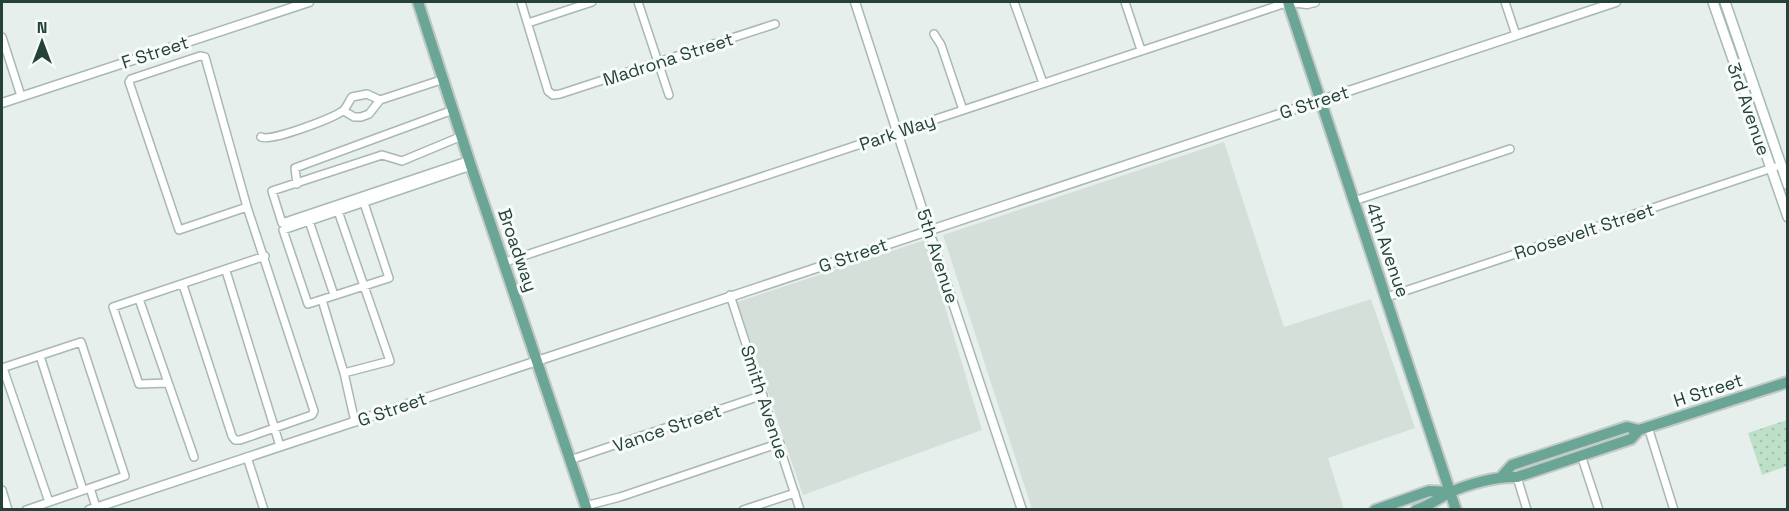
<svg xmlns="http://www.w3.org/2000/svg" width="1789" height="511" viewBox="0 0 1789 511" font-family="'Space Grotesk',sans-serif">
	<defs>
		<pattern id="park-dots" width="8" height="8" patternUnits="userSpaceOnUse" patternTransform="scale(1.5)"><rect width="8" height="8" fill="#bfe0c8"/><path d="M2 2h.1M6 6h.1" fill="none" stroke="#a4c1ad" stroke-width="1.8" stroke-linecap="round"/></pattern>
	</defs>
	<rect width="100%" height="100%" fill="#e6efeb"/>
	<path fill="#d4dfda" d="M1224,142L1284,327L1371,299L1415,428L1328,458L1344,509H1032L943,235Z
		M925,240L982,430L803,495L737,302Z"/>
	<path fill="url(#park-dots)" d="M1787,420V466L1762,475L1748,433Z"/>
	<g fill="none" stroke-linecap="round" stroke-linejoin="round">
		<g stroke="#a8b8b2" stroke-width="10">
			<path id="minor" d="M521,2L548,91L553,95L560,94L775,24
				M638,2L669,95
				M1014,2L1043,83
				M1125,2L1141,50
				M1505,2L1516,35
				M528,23L592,2
				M934,34L941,45L963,110
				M2,37L21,96
				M344,111L354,117H361L369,114L380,100L444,79
				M462,136L402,161L382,155L272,191L282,223L470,160
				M261,137C271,142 330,119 341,112C346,110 348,102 352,97L367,94L380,100
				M297,184L295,168L453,110
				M1354,201L1510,149
				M364,203L389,278L308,304L283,230L471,166
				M338,211L390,361L344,373
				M309,221L334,295
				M505,262L1289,2
				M226,271L280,446
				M183,285L232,436L235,440H240L312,415L314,411L247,207L205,57L200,56L131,79L129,82L179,230L247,207
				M730,295L800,510
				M1387,297L1775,167
				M139,299L194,457
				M322,300L344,373L355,422
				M40,356L83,490
				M2,368L81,342L125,476L26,510
				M3,368L49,502
				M168,383L139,384L113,307L265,256
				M1648,427L1674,510
				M1581,455L1599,510
				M247,457L264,510
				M570,460L763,395
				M1517,477L1527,510
				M90,488L96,507
				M2,490L8,510
				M585,506L620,497L780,443
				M743,510L795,493"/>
		</g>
		<g stroke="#a8b8b2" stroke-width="11">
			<path id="tertiary" d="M855,2L929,230
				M1289,2L1307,4L1315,2
				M2,103L309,2
				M932,240L1022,510
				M89,510L1616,2"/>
		</g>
		<g stroke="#a4bbb3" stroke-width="12">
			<path id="secondary" d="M1713,2L1788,217
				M1725,2L1788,185"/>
		</g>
		<g stroke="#c2cac8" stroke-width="14">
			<path id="primary" d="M418,2L471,166L587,510
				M1288,2L1456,510
				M1502,476L1512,465L1627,427L1639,430L1788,382
				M1375,510L1429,491L1451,492
				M1416,510C1430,505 1436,500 1449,493C1467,484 1498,476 1517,477L1631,439L1639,430"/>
		</g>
		<use href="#minor" stroke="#fff" stroke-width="7"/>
		<use href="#tertiary" stroke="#fff" stroke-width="8"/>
		<use href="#secondary" stroke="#fff" stroke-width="9"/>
		<use href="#primary" stroke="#6aa596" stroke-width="10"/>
	</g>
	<g text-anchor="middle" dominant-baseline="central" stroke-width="6" stroke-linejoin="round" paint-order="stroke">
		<g font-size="18" fill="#24423a" stroke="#f7fbf9">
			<text transform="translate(155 52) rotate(-18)">F Street</text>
			<text transform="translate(668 59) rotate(-18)">Madrona Street</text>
			<text transform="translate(1314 102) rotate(-18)">G Street</text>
			<text transform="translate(1749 109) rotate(71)">3rd Avenue</text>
			<text transform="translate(897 132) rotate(-19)">Park Way</text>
			<text transform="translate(1584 231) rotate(-18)">Roosevelt Street</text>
			<text transform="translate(518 250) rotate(71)">Broadway</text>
			<text transform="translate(1388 250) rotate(71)">4th Avenue</text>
			<text transform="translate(853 255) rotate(-19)">G Street</text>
			<text transform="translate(938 256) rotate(72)">5th Avenue</text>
			<text transform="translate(1708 390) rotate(-18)">H Street</text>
			<text transform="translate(765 402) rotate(72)">Smith Avenue</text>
			<text transform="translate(392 409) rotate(-19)">G Street</text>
			<text transform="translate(667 428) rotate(-19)">Vance Street</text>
		</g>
	</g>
	<rect width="1789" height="511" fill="none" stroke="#24423a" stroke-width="6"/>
	<g transform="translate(42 42)" stroke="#f7fbf9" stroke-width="4.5" paint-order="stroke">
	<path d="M0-4.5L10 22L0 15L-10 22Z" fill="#24423a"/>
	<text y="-9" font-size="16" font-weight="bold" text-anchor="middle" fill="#24423a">N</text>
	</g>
</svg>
